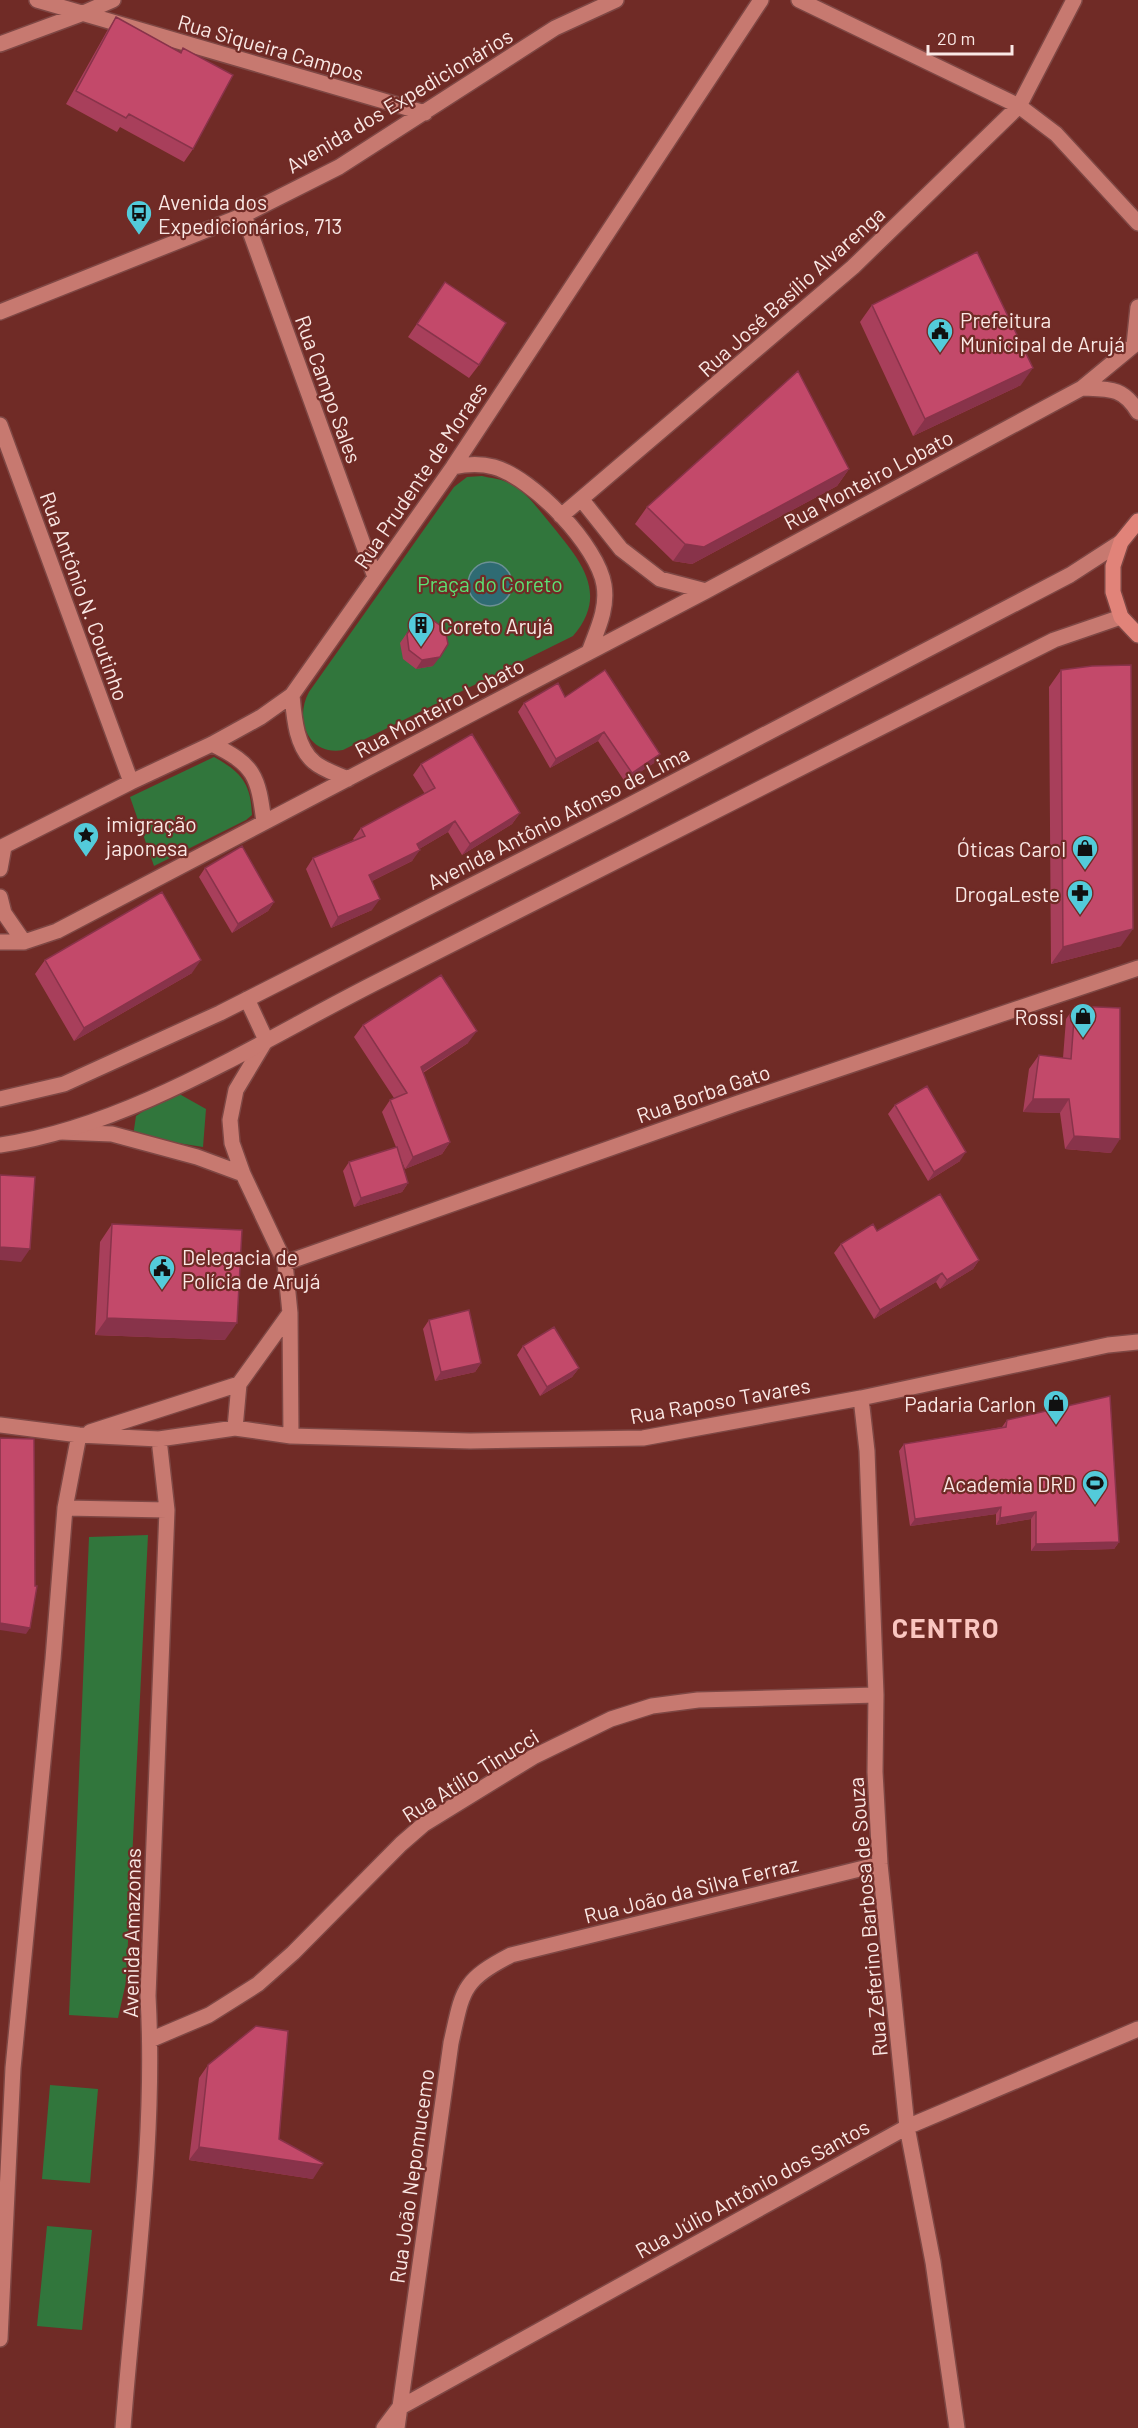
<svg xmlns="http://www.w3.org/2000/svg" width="1138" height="2428" viewBox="0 0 1138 2428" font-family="Barlow,sans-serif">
	<rect width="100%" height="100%" fill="#702b26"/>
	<path fill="#31763c" d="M482,476C490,478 502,479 509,483C526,491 537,508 549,522C578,558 611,592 573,636L343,750C308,756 294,719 309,692L454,487L467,477Z
		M214,757C241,772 251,783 252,815L246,820L154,866L130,797Z
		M174,1091L206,1109L203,1147L133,1136L136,1116Z
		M148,1535L126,1982L118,2018L69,2015L89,1537Z
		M50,2085L98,2089L90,2183L42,2179Z
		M47,2226L92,2230L82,2330L37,2326Z"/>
	<path fill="#2f6b73" stroke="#6c9095" stroke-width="1.5" d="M468 584a22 22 0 1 1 44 0a22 22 0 1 1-44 0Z"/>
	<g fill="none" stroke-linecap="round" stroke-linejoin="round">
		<g stroke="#7e4744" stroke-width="18">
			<path id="street" d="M37,0L425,113
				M799,0L1019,106L1056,134L1138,223
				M0,44L81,14L113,0
				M244,215L375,577
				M0,312L244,215L339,167L555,28L616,0
				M1082,388C1109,389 1123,387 1138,412
				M0,425L131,782
				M453,467C467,464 479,463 494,467C533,478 598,546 604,585C608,609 597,630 589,652
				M582,500L621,549L660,579L706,591
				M561,516L853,267L1019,106L1074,0
				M292,695C294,717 296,747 314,762C323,770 337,774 348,779
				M212,744C255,765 258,776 264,822
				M0,848L131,782L212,744L261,717L292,695L453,467L761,0
				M0,869L4,847
				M0,897L4,913L24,942
				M0,942H24L57,931L706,591L1082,388L1134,345L1138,307
				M266,1040L236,1090L230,1120L232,1143L243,1174L285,1263L290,1313L291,1436
				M61,1132L112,1134L197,1157L243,1174
				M285,1263L738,1103L1138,968
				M861,1398L867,1451L876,1695L875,1772L880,1864L907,2127L933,2262L957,2428
				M0,1425L79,1435L159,1439L235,1428L291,1436L470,1441L643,1438L861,1398L1108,1345L1138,1342
				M235,1428L239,1384
				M90,1432L239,1384L290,1313
				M65,1508L167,1510
				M150,2040L209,2015L258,1984L293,1953L401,1844L424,1824L533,1757L611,1719L652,1706L698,1700L876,1695
				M0,2339L13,2068L53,1659L65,1508L79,1435
				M123,2428C134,2284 156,2140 148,1996L167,1510L159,1439
				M384,2428L399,2408L907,2127L1138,2029
				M397,2428L451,2043C463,1990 461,1981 511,1955L880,1864"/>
		</g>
		<g stroke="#7e4744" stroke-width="18">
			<path id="secondary" d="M247,999L266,1040
				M0,1099L64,1084L220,1013L620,810L1070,575L1121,542
				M0,1145C132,1126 263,1039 381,980C606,867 830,753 1054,640L1121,617"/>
		</g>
		<g stroke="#7e4744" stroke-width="18">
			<path id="primary" d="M1138,521L1121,542L1113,566V592L1121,617L1138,635"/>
		</g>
		<use href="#street" stroke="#c77970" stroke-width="15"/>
		<use href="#secondary" stroke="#c77970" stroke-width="15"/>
		<use href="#primary" stroke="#e18379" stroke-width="15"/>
	</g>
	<path fill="#a83f5b" d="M116,17L180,52L183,48L193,149L184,162L120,127L117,132L66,104L107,31Z
		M445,282L479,365L469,378L408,337Z
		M872,305L1021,385L913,436L860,322Z
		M849,469L837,486L692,564L673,561L635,524L647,507Z
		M415,621L433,666L416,669L403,659L400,643Z
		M1061,670L1121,946L1051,964L1049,687Z
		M565,697L654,763L625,782L598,741L550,768L518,712L524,703Z
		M421,764L520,813L512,824L462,855L448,832L419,849L412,861L372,881V910L331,928L306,869L313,858L354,840L353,839L361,828L425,794L413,775Z
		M205,868L274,902L268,911L232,933L199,877Z
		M45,960L192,973L74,1041L35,974Z
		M1075,1006L1111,1153L1065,1149L1060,1113L1023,1112L1029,1069L1039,1055L1063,1058L1066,1019Z
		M363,1025L468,1043L423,1073L450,1142L442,1154L405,1169L401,1159L408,1183L402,1192L354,1207L343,1171L349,1162L396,1147L382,1112L390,1100L394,1098L354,1037Z
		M895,1105L960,1161L928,1181L888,1114Z
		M112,1224L225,1340L95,1335L100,1242Z
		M841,1244L979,1260L973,1269L940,1289L936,1282L874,1319L834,1253Z
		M429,1320L481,1363L475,1372L435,1381L423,1329Z
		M523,1346L579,1368L572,1377L540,1396L517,1355Z
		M1007,1420L1119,1542L1114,1549L1031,1551V1519L996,1525V1514L910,1526L899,1451L904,1444L1002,1427Z
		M208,2065L279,2139L313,2179L189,2160L199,2078Z"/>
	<path fill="#88334a" d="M1033,368L1021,385L913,436L925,419Z
		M849,469L837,486L692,564L673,561L685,544Z
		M440,657L433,666L416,669L422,660Z
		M604,732L598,741L550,768L556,759Z
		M660,754L654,763L625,782L632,773Z
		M520,813L512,824L462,855L470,844Z
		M455,821L448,832L409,855L417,844Z
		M420,850L412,861L362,886L369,875Z
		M380,899L372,910L331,928L338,917Z
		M274,902L268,911L232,933L238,924Z
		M1133,929L1121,946L1051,964L1063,947Z
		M201,960L192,973L74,1041L84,1028Z
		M477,1031L468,1043L412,1079L421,1067Z
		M1033,1099H1069L1060,1113L1023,1112Z
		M1074,1136L1120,1139L1111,1153L1065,1149Z
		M450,1142L442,1154L405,1169L413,1157Z
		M966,1152L960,1161L928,1181L934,1172Z
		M408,1183L402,1192L354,1207L361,1198Z
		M0,1247L30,1249L21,1262L0,1260Z
		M979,1260L973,1269L940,1289L947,1280Z
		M942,1273L936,1282L874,1319L880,1310Z
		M107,1318L237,1323L225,1340L95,1335Z
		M481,1363L475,1372L435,1381L441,1372Z
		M579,1368L572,1377L540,1396L547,1387Z
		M1001,1507L996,1514L910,1526L915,1519Z
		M1036,1512L1031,1519L996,1525L1000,1518Z
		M1119,1542L1114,1549L1031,1551L1036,1544Z
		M0,1623L30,1628L26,1634L0,1630Z
		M199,2147L322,2165L313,2179L189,2160Z"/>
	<path fill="#c3496a" stroke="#88334a" stroke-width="1.5" d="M116,17L181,53L183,48L233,75L193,149L129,114L126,118L76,91Z
		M977,252L1033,368L925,419L872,305Z
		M445,282L506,323L479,365L417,324Z
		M798,371L849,469L704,547L685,544L647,507Z
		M430,618L445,629L448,644L440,657L422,660L409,650L407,634L415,621Z
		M1131,665L1133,929L1063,947L1061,670L1092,666Z
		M605,670L660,754L632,773L604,732L556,759L524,703L558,683L565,697Z
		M472,734L520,813L470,844L455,821L417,844L420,850L369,875L380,899L338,917L313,858L365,836L361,828L435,788L421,764Z
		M242,846L274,902L238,924L205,868Z
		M162,892L201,960L84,1028L45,960Z
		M441,975L477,1031L421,1067L450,1142L413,1157L390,1100L407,1093L363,1025Z
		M1075,1006L1120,1008V1139L1074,1136L1069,1099H1033L1039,1055L1071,1059Z
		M927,1086L966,1152L934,1172L895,1105Z
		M397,1147L408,1183L361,1198L349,1162Z
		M0,1175L35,1177L30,1249L0,1247Z
		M940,1194L979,1260L947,1280L942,1273L880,1310L841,1244L873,1224L877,1231Z
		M112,1224L242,1230L237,1323L107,1318Z
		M469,1310L481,1363L441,1372L429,1320Z
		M554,1327L579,1368L547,1387L523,1346Z
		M1110,1396L1119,1542L1036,1544V1512L1000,1518L1001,1507L915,1519L904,1444L1006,1427L1007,1420Z
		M0,1438L34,1439L35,1586H37L30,1628L0,1623Z
		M256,2026L288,2031L279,2139L323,2163L322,2165L199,2147L208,2065Z"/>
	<defs>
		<g id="bus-pin" transform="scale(1.35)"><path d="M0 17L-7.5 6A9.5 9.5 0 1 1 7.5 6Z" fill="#53cbda" stroke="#702b26"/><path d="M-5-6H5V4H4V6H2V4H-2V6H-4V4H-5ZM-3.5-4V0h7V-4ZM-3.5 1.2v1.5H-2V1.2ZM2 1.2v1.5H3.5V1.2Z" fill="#111"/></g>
		<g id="civic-pin" transform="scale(1.35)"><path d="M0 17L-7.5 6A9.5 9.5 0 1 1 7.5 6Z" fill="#53cbda" stroke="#702b26"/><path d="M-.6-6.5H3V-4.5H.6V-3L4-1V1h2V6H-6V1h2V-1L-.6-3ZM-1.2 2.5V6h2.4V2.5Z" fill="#111"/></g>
		<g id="building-pin" transform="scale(1.35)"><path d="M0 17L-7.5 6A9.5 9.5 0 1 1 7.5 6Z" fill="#53cbda" stroke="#702b26"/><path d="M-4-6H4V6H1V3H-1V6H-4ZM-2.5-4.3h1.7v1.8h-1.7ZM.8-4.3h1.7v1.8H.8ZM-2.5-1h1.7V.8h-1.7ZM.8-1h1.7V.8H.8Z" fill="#111"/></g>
		<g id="sight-pin" transform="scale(1.35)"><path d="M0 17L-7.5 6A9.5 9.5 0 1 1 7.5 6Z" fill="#53cbda" stroke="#702b26"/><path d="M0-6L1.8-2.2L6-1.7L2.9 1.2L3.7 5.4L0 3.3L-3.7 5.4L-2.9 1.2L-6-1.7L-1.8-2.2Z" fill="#111"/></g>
		<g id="shop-pin" transform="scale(1.35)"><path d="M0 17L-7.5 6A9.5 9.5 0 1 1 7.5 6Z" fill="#53cbda" stroke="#702b26"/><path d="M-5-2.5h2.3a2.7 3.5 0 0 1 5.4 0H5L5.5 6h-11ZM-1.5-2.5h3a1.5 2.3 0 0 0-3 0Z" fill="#111"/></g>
		<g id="pharmacy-pin" transform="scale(1.35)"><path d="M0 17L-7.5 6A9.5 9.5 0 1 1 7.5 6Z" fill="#53cbda" stroke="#702b26"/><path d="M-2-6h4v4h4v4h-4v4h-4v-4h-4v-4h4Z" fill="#111"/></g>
		<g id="stadium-pin" transform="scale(1.35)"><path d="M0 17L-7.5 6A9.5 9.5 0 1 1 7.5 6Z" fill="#53cbda" stroke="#702b26"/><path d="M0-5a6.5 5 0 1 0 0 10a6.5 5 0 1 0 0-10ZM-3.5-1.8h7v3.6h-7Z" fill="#111"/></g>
	</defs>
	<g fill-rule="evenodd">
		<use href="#bus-pin" x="139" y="213"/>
		<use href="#civic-pin" x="940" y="331"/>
		<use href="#building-pin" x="421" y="625"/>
		<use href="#sight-pin" x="86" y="835"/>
		<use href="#shop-pin" x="1085" y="848"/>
		<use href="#pharmacy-pin" x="1080" y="893"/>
		<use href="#shop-pin" x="1083" y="1016"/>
		<use href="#civic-pin" x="162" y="1268"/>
		<use href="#shop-pin" x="1056" y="1403"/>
		<use href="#stadium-pin" x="1095" y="1483"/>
	</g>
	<g text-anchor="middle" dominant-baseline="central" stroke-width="4.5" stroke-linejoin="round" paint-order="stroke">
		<g font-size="21" fill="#fae8e5" stroke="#702b26">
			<text transform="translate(271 47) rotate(16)">Rua Siqueira Campos</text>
			<text transform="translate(399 100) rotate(-31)">Avenida dos Expedicionários</text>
			<text transform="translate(791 291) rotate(-42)">Rua José Basílio Alvarenga</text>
			<text transform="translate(329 389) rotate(70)">Rua Campo Sales</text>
			<text transform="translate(420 475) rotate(-56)">Rua Prudente de Moraes</text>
			<text transform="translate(868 479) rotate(-28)">Rua Monteiro Lobato</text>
			<text transform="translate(85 596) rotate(70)">Rua Antônio N. Coutinho</text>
			<text transform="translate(439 707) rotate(-28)">Rua Monteiro Lobato</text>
			<text transform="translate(558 817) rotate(-27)">Avenida Antônio Afonso de Lima</text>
			<text transform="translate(703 1093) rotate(-19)">Rua Borba Gato</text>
			<text transform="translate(720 1400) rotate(-10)">Rua Raposo Tavares</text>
			<text transform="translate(470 1775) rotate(-32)">Rua Atílio Tinucci</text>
			<text transform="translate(691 1889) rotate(-14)">Rua João da Silva Ferraz</text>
			<text transform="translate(867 1917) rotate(-95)">Rua Zeferino Barbosa de Souza</text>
			<text transform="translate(131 1933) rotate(-89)">Avenida Amazonas</text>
			<text transform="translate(411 2176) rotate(-82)">Rua João Nepomucemo</text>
			<text transform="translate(752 2188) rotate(-29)">Rua Júlio Antônio dos Santos</text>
		</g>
		<g font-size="21" fill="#fae8e5" stroke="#702b26" text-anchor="start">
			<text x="158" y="201">Avenida dos<tspan x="158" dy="24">Expedicionários, 713</tspan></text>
			<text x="960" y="319">Prefeitura<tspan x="960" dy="24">Municipal de Arujá</tspan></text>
			<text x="440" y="625">Coreto Arujá</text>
			<text x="106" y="823">imigração<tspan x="106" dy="24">japonesa</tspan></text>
			<text x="1066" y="848" text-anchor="end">Óticas Carol</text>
			<text x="1060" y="893" text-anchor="end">DrogaLeste</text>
			<text x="1064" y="1016" text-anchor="end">Rossi</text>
			<text x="182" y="1256">Delegacia de<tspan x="182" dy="24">Polícia de Arujá</tspan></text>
			<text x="1036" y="1403" text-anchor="end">Padaria Carlon</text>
			<text x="1076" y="1483" text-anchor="end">Academia DRD</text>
		</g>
		<g font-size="21" fill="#5ce073" stroke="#702b26">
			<text x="490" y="583">Praça do Coreto</text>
		</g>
		<g font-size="27" font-weight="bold" letter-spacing="1.5" fill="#fac6c0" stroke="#702b26">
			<text x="946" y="1627">CENTRO</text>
		</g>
	</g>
	<path d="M928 45v9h84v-9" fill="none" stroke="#fae8e5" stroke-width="3"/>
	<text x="937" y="45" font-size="18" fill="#fae8e5" stroke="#702b26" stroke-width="4.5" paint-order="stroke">20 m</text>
</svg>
